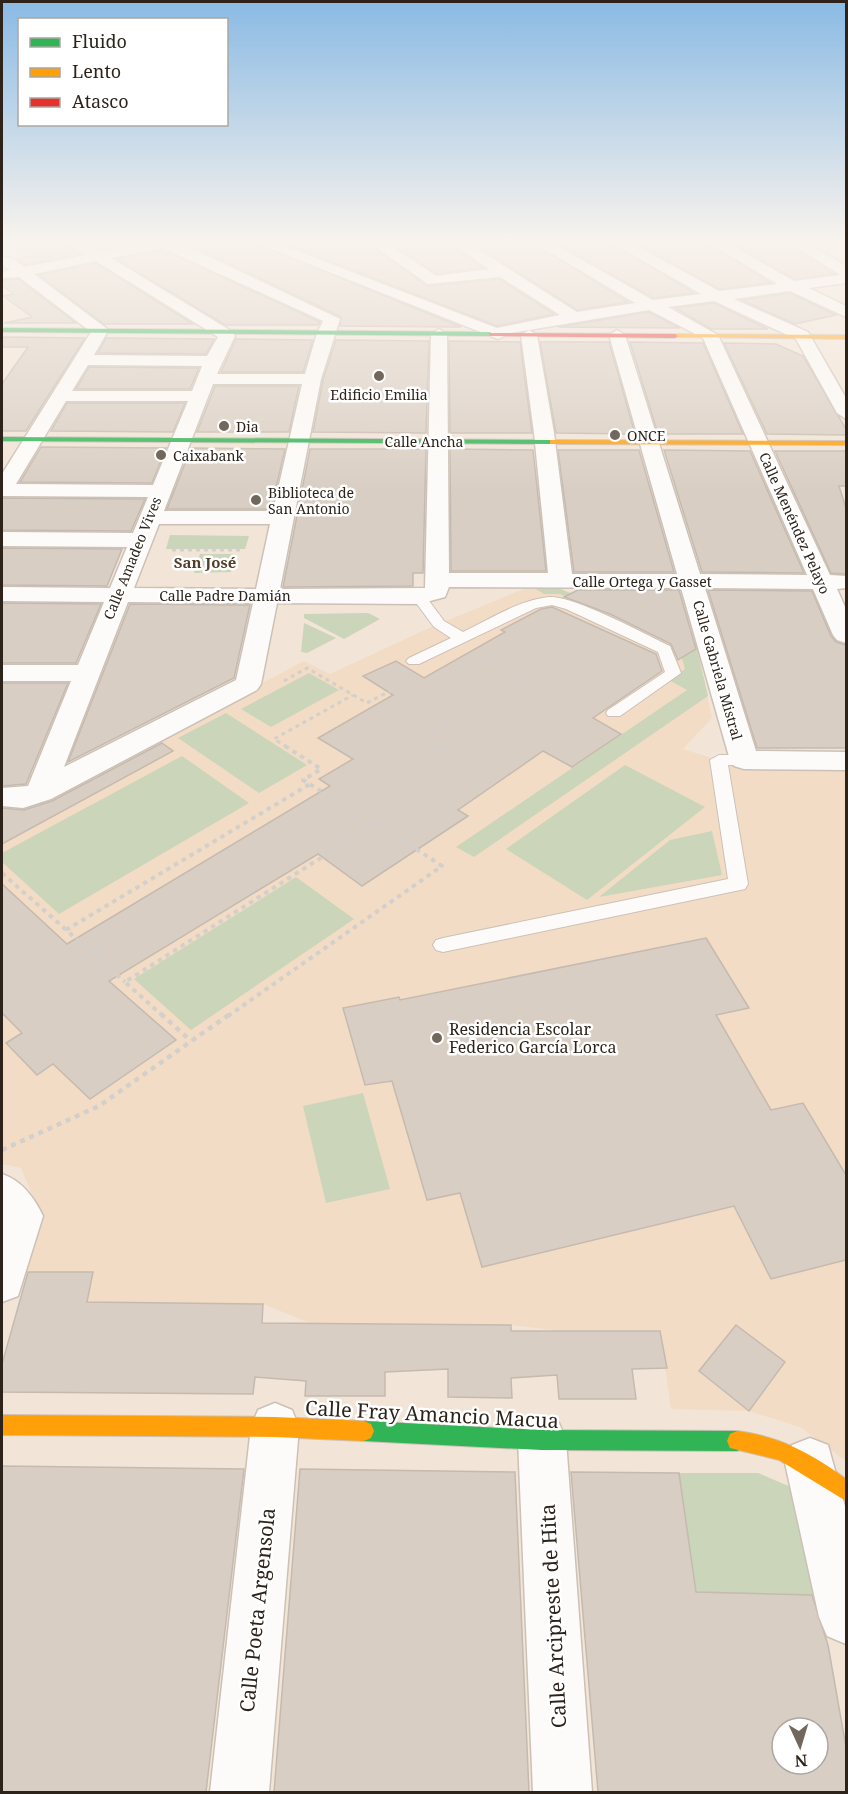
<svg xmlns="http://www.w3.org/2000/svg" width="848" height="1794" viewBox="0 0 848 1794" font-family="'Noto Serif',serif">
	<rect width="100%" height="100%" fill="#f2e4d6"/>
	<path fill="#f3dcc5" d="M531,586H553L696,644L712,718L683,749L751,770L846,771V1461L800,1427L749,1411L671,1409L660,1331H561L511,1325L310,1323L263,1304L86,1302L93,1272H26L41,1215L21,1168L2,1164V821L304,661L330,674L429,628Z"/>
	<path fill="#cad5ba" d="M170,535L249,536L245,549H166Z
		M200,554H236L231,572L194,573Z
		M531,586H553L696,644L708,696L474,857L456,847L687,690L669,680L685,669L678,644L560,594H544Z
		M368,613L380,619L344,639L304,618V614Z
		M304,623L336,638L307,653L301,652Z
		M309,673L339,690L271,727L241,709Z
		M226,713L307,765L259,793L178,738Z
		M182,756L249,803L59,914L2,862V853Z
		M625,765L705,807L587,900L506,849Z
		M712,831L722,875L599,897L670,840Z
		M296,877L354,919L191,1030L134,979Z
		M363,1093L390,1189L326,1203L303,1106Z
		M679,1473H758L791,1487L813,1595L696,1592Z"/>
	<path fill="#d9cec3" stroke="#c5baaf" stroke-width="1.5" fill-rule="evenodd" d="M19,242H66L80,254L25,265L17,259L39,255L18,248Z
		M184,242H252L461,327L340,326L341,317Z
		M281,242H366L427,286L499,279L554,314L497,326Z
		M389,242H447L483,268L437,274Z
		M471,242H531L628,302L577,310Z
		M555,242H609L694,293L653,298Z
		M634,242H706L770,283L719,289Z
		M730,242H785L834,274L794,279Z
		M163,250L320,322L318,325H225L117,259Z
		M96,263L193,324H104L39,275Z
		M18,279L76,323H4L32,317L3,296L13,294L2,285V280Z
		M790,293L836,315L795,324L742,300Z
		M714,303L768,329H711L675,308Z
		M649,312L680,328L558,327Z
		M2,337L85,338L26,431H2V384L28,347H2Z
		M106,338L214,339L206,354L98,353Z
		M236,339L313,340L303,372H221Z
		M336,340L429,341L426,433L313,432L323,380Z
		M449,341L520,342L532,433H450Z
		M540,342H609L635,434L556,433Z
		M630,342L703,343L743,434H658Z
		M724,343L776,344L803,356L846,429V435L767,434Z
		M89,367L199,368L190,389H76Z
		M215,386H299L289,432H197Z
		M67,403H185L173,432L51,431Z
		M41,447L166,448L152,483L20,482Z
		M191,448L285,449L271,509H167Z
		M310,449H426L423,573H413V586L283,587Z
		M450,449L533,450L546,571H451Z
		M558,450H639L674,572H574Z
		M664,450L750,451L804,573L702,572Z
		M775,451H846V486H839L846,508V574L831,573Z
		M2,498L145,499L131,531L2,530Z
		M2,548L122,549L107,586L2,585Z
		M578,590H679L696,649L678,660L671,644L610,614L564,597Z
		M708,590L812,591L831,636L836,642L846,645V748H757Z
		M2,603L101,604L76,663H2Z
		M130,604L250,605L234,678L68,762Z
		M552,607L656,654L662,671L593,718L621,734L572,767L543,751L458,810L468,816L362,886L318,854L109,981L176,1040L90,1099L53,1064L37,1075L6,1043L22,1033L2,1013V884L67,944L330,786L319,779L353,759L318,738L393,695L363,676L396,661L424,678L505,632L501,630L541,609Z
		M2,683H68L26,784L2,786Z
		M162,743L173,751L2,844V808L24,810L52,801Z
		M706,938L749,1008L716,1015L771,1110L803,1103L846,1175V1260L771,1279L734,1206L482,1267L460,1193L427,1200L392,1081L365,1085L343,1008L399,997L400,1000Z
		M28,1272H93L87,1302L263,1304L262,1323L511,1325V1331H660L667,1368L632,1369L636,1399H559L557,1375L511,1378L512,1398L448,1397V1369L385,1372V1396H305L306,1381L255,1377L253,1394L2,1392V1364Z
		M736,1325L785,1362L749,1411L699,1371Z
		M2,1466L244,1469L206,1792H2Z
		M300,1469L515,1472L529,1792H274Z
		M571,1472L679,1473L696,1592L812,1595L828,1645L846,1747V1792H598ZM782,1728H818V1764H782Z"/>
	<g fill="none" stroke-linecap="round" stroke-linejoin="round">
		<g stroke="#ccc1b7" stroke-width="2">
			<path id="lane" d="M419,593L424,594L444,621L463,632C490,619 519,600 549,597C573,595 645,634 670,646L681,673L620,716H608L606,713L608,710L665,672L658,652L566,609L552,605L536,608L419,664H409L406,661L409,658L451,638L434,627L414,600L412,597Z
				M719,755H744L753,760L744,765H728L748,884L745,889L443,952L436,950L433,945L436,940L443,938L728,879L710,760Z"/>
		</g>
		<g stroke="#ccc1b7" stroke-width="3">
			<path id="street" d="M68,242H85L101,252L149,242H178L340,319L321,379L280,589L425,588L431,334L439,329L447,334L449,573H548L534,433L521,335L529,330L537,335L554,433L572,574H677L609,335L617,330L625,335L700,574L807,575L703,338L649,310L511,333L498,339L254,242H274L497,328L560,315L500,277L428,284L368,242H385L436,276L489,269L449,242H466L577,312L635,303L533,242H550L653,300L701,294L611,242H629L719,291L777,284L708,242H725L794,281L841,275L788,242H805L846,266V283L809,288L846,306V317L790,291L734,299L808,332L846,398V419L837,413L796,339L714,301L668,307L718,335L830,575L846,576V588L837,589L846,609V643L837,640L833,635L813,589L705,588L756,751L846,752V770L744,769L734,766L730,760L681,588L449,587L445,597L419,604L277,603L261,684L257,690L51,799L23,808L2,806V788L28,786L71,681H2V665H78L104,602L2,601V587L110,588L127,547L2,546V532L133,533L148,497L2,496V474L91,332L19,277L3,278V272L10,270L2,265V256L13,259L24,267L86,255ZM163,248L323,321L317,333L305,374H217L235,336L233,332L111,258ZM96,261L218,337L207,356L94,355L108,331L106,328L34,274ZM88,365L202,366L192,391H72ZM213,384H302L273,511H164ZM66,401H188L153,485L16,484ZM159,524H270L256,589L134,588ZM128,602L253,603L236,680L64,767Z
				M2,1174C22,1181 34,1197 43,1216L18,1296L2,1302Z
				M275,1403L292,1410L299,1427L269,1792H210L251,1427L258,1410Z
				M542,1416L559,1423L566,1440L592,1792H533L518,1440L525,1423Z
				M810,1438L828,1445L846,1510V1644L827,1636L819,1617L785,1463L792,1445Z"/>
		</g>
		<g stroke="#ccc1b7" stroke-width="2">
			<path id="fast" d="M2,328L490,332L493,334L490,336L2,332Z
				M2,437L553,440L557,442L553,444L2,441Z
				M364,1421L542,1430L737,1431L744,1434L747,1441L744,1448L737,1451L542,1450L364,1441L357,1438L354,1431L357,1424Z"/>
		</g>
		<g stroke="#ccc1b7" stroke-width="2">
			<path id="slow" d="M675,334L846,335V339L673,337Z
				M550,440L846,441V445L553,444H550Z
				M2,1415L275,1417L364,1421L371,1424L374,1431L371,1438L364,1441L275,1437L2,1435Z
				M737,1431C779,1436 813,1454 846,1479V1501L779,1460L730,1448L727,1441L730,1434Z"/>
		</g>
		<g stroke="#ccc1b7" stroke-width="2">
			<path id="jam" d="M488,333L675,334L678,336L675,338L490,336Z"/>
		</g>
		<path stroke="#d3cfcb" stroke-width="2" stroke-dasharray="3 3" stroke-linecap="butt" d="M695,486H745"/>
		<path stroke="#d3cfcb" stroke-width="3" stroke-dasharray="4 4" stroke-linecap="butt" d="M172,550H242
			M483,655L523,676L496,692
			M524,676L547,688
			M284,681L307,668L367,703L403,684
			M287,747L274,739L353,695
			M437,747L420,737L469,708"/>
		<path stroke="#d3cfcb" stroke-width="4" stroke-dasharray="4.5 4.5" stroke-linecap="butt" d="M285,746L321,769L303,780L321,791
			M435,746L445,752
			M2,873L125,982
			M2,894L7,899
			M66,930L310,784
			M91,953L117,936
			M163,1016L125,982L376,823L442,866L228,1016"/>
		<path stroke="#d3cfcb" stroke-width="4.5" stroke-dasharray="5 5" stroke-linecap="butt" d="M161,1014L191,1041
			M2,1150L99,1106L230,1014"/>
		<use href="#lane" fill="#fdfbf9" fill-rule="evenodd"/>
		<use href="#street" fill="#fdfbf9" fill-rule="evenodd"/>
		<use href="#fast" fill="#30b455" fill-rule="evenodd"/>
		<use href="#slow" fill="#ff9f0a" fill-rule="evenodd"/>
		<use href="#jam" fill="#e5322d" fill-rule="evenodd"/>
	</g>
	<linearGradient id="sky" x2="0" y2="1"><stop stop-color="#8abae4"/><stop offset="0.49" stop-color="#f9f3ed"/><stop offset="1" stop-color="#f9f3ed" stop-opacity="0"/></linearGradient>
	<rect width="848" height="493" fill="url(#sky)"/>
	<g fill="#72675c" stroke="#fff" stroke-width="2">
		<circle cx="379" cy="376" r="6"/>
		<circle cx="224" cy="426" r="6"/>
		<circle cx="615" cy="435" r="6"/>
		<circle cx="161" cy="455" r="6"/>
		<circle cx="256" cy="500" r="6"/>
		<circle cx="437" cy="1038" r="6"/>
	</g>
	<g text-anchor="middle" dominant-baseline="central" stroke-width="5" stroke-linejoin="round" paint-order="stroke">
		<g font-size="14" fill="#2d231a" stroke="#fff" text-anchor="start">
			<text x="379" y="394" text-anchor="middle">Edificio Emilia</text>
			<text x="236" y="426">Dia</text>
			<text x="627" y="435">ONCE</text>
			<text x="173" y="455">Caixabank</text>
			<text x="268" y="492">Biblioteca de<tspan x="268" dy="16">San Antonio</tspan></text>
		</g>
		<g font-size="14" fill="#2d231a" stroke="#fff">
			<text x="424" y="441">Calle Ancha</text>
			<text transform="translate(795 523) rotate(66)">Calle Menéndez Pelayo</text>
			<text transform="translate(132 558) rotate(-68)">Calle Amadeo Vives</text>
			<text x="642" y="581">Calle Ortega y Gasset</text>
			<text x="225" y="595">Calle Padre Damián</text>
			<text transform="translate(718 670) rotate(74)">Calle Gabriela Mistral</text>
		</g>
		<g font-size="15" font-weight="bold" fill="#513d28" stroke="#fff">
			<text x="205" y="562">San José</text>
		</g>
		<g font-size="16" fill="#2d231a" stroke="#fff" text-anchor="start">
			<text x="449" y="1029">Residencia Escolar<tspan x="449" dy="18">Federico García Lorca</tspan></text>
		</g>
		<g font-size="20" fill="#2d231a" stroke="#fff">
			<text transform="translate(432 1414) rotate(3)">Calle Fray Amancio Macua</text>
			<text transform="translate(257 1610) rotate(-84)">Calle Poeta Argensola</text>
			<text transform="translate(553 1616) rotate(-93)">Calle Arcipreste de Hita</text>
		</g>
	</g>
	<rect width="848" height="1794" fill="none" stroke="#2d231a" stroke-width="6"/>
	<rect x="18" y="18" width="210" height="108" fill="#ffffff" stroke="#aba7a3" stroke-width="1.5"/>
	<rect x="30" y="38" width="30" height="9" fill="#30b455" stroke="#aba7a3" stroke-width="1.5"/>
	<text x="72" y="48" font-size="18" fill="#2d231a">Fluido</text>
	<rect x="30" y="68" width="30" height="9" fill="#ff9f0a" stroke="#aba7a3" stroke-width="1.5"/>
	<text x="72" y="78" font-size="18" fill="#2d231a">Lento</text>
	<rect x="30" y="98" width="30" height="9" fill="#e5322d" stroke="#aba7a3" stroke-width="1.5"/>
	<text x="72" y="108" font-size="18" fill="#2d231a">Atasco</text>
	<g transform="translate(800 1746) rotate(176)"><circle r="28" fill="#ffffff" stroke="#aba7a3" stroke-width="1.5"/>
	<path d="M0-4.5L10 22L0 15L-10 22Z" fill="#72675c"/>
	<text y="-9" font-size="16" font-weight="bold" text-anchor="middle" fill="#2d231a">N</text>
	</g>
</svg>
